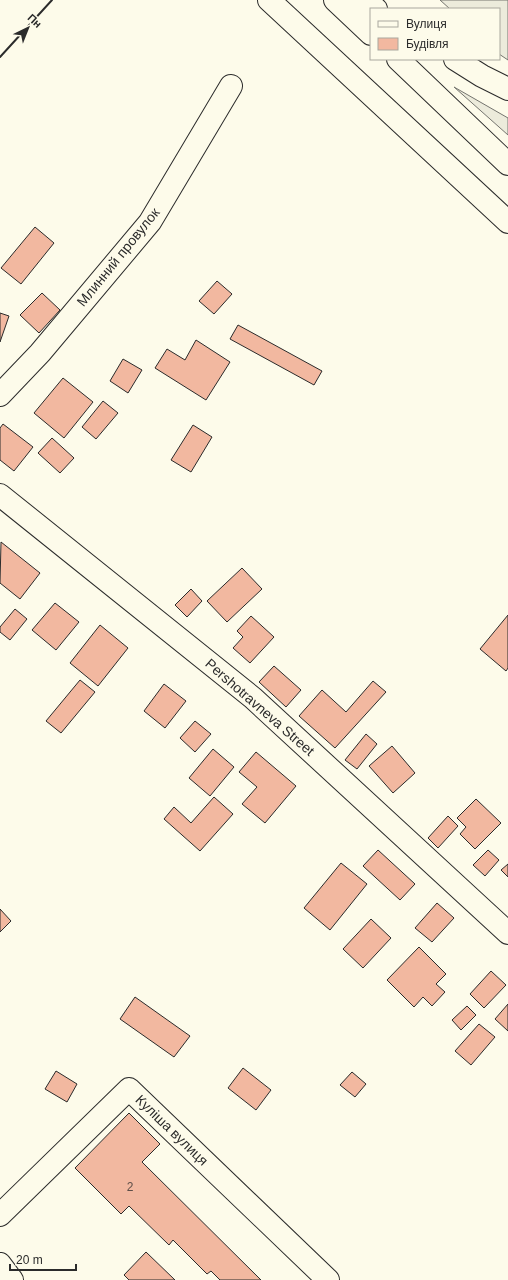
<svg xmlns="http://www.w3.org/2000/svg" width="508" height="1280" viewBox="0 0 508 1280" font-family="Arial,sans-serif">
	<rect width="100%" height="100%" fill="#fdfbea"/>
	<path fill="#ecebdb" stroke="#74746e" d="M440,0H508V60L499,54V9H450Z
		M454,87L508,118V135Z"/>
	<path fill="#f2b8a0" stroke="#2b2b2b" d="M35,227L54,243L21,284L1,268Z
		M217,281L232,294L214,314L199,301Z
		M42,293L60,310L39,333L20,315Z
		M0,313L9,316L0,342Z
		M238,325L322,371L314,385L230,339Z
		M196,340L230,362L206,400L155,368L167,349L185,360Z
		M123,359L142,370L128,393L110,381Z
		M63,378L93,402L64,438L34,413Z
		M103,401L118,413L96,439L82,427Z
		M3,424L33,447L14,471L0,460V428Z
		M193,425L212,437L191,472L171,460Z
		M52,438L74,458L60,473L38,453Z
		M1,542L40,573L20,599L0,583Z
		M242,568L262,589L227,622L207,601Z
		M191,589L202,601L187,617L175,605Z
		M55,603L79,622L56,650L32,630Z
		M15,609L27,619L10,640L0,632V627Z
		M508,615V668L506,671L480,649Z
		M251,616L274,637L250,663L233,648L243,637L237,631Z
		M100,625L128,648L98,686L70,663Z
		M274,666L301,690L286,707L259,682Z
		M80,680L95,692L61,733L46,721Z
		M373,681L386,692L335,748L299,716L322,690L346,712Z
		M164,684L186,701L165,728L144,711Z
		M195,721L211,734L195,752L180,738Z
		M366,734L377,744L357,769L345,760Z
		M392,746L415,773L393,793L369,766Z
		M213,749L234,767L210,796L189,778Z
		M256,752L296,786L265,823L242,804L257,787L239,772Z
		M214,797L233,814L200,851L164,819L174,807L191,823Z
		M476,799L501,823L475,849L460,834L466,827L457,818Z
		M448,816L458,826L438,848L428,838Z
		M378,850L415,884L400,900L363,866Z
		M488,850L499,860L485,876L473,865Z
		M341,863L367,884L330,930L304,908Z
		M508,864V877L501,870Z
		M437,903L454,918L432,942L415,928Z
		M0,909L11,921L0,932Z
		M371,919L391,938L363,968L343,949Z
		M419,947L446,974L436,984L445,992L432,1006L423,997L414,1007L387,980Z
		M491,971L506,985L484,1008L470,994Z
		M135,997L190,1036L174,1057L120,1019Z
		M508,1004V1031L495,1019Z
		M467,1006L476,1015L461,1030L452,1020Z
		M479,1024L495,1037L471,1065L455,1051Z
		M243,1068L271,1090L256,1110L228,1088Z
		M56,1071L77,1084L67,1102L45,1089Z
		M352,1072L366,1084L355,1097L340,1085Z
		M129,1113L160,1144L142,1162L261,1280H220L211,1271L207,1274L173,1240L169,1245L129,1206L121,1214L75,1168Z
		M146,1252L175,1280H129L124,1275Z"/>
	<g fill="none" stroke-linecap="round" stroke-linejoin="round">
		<g stroke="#2b2b2b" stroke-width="24">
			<path id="minor" d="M0,395L40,353L150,222L231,86
				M0,495L253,698L508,933
				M0,1215L129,1089L328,1280
				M0,1264L12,1280"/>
		</g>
		<g stroke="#2b2b2b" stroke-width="24">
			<path id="highway" d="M269,0L508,222
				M335,0L371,34
				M361,0L376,9
				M398,59L508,164
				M455,59L482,76L508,89"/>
		</g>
		<use href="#minor" stroke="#fdfbea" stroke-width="22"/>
		<use href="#highway" stroke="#fdfbea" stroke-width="22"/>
		<path stroke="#2b2b2b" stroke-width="2" d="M0,57L52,0"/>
	</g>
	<g text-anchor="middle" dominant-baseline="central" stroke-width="3" stroke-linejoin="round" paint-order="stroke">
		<g font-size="12" fill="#5d4e48">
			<text x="130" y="1187">2</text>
		</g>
		<g font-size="14" fill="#2b2b2b" stroke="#fdfbea">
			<text transform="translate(118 257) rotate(-51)">Млинний провулок</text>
			<text transform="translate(260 707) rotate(41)">Pershotravneva Street</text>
			<text transform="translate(172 1130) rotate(44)">Куліша вулиця</text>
		</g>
	</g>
	<rect x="370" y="8" width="130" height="52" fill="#fdfbea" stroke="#a9a89e"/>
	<rect x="378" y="21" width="20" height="6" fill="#fdfbea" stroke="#a9a89e"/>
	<text x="406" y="28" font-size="12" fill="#2b2b2b">Вулиця</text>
	<rect x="378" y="38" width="20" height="12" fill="#f2b8a0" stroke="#a9a89e"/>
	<text x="406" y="48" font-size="12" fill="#2b2b2b">Будівля</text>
	<g transform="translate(28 28) rotate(43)" stroke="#fdfbea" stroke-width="3" paint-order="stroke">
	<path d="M0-3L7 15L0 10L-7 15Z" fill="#2b2b2b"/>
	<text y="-6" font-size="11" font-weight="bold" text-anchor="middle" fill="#2b2b2b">Пн</text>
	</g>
	<path d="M10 1264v6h66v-6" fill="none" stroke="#2b2b2b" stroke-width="2"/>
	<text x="16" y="1264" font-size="12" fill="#2b2b2b" stroke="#fdfbea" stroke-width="3" paint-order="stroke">20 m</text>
</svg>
